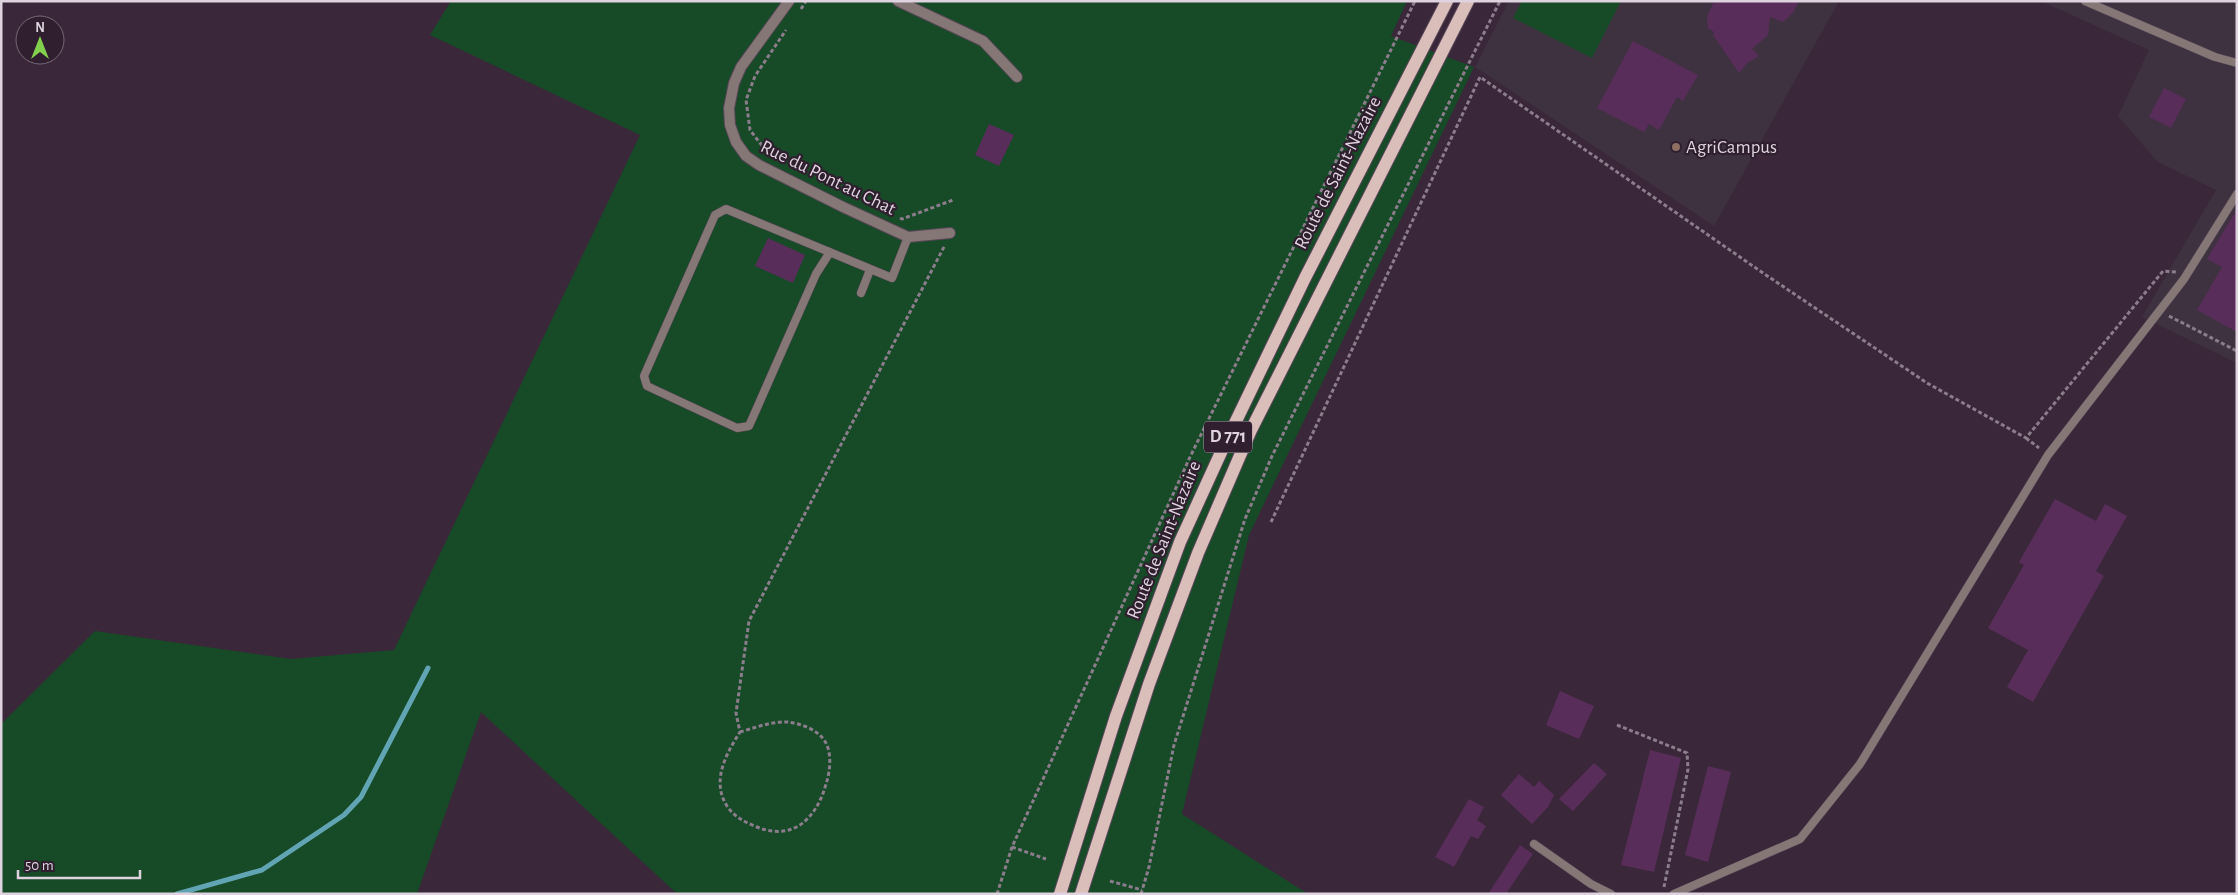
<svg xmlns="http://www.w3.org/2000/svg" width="2238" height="895" viewBox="0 0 2238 895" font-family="'Alegreya Sans',sans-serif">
	<rect width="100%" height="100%" fill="#3a283a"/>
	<path fill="#3e3240" d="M1509,1H1839L1714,226L1475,67Z
		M2041,1H2237V363L2142,317L2216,190L2158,162L2118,116L2149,50Z"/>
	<path fill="#174a27" d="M451,1H1407L1391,36L1474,67L1249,535L1182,814L1308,894H679L674,891L481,712L417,894H1V724L95,631L291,659L394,650L640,135L430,35Z
		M1522,1H1621L1592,58L1513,18Z"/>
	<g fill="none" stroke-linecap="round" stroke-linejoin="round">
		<path stroke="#61a4b3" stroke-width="5" d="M177,894L262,870L344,815L361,797L428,668"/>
	</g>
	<path fill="#592d5a" d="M1714,1H1799L1793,13L1783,22L1770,17L1768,35L1752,49L1759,56L1747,63L1739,73L1713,35L1714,32L1708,28L1707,17Z
		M1633,41L1698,75L1683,101L1677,97L1659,130L1649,124L1644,132L1597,108Z
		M2164,88L2186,99L2171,128L2149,117Z
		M989,124L1014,135L999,166L975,155Z
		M2237,209V332L2197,310L2222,267L2207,259Z
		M768,238L805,255L793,283L755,266Z
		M2055,499L2096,521L2105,504L2127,516L2096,571L2104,576L2033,702L2007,687L2028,650L1988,628L2024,565L2019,562Z
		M1560,691L1594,706L1579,739L1546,725Z
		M1650,750L1681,758L1654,872L1621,865Z
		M1594,763L1607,774L1573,811L1559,799Z
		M1708,766L1731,772L1708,862L1685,855Z
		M1519,774L1534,787L1539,781L1554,795L1548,807L1532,824L1501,795Z
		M1469,799L1484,807L1477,820L1486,826L1478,839L1471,836L1454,867L1435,857Z
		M1520,845L1533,854L1506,894H1488Z"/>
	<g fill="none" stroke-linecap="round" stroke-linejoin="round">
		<g stroke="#584758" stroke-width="9">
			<path id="service" d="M2085,1L2215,57L2237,63
				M830,252L816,274L749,426L737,428L647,386L644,376L715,215L726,209L892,278L908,237
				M861,293L870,270
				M1534,844L1591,884L1611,894
				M1674,894L1800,839L1860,764L2048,455L2184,279L2237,194"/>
		</g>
		<g stroke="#584758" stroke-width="12">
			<path id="minor" d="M789,1L741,67L734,83L729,108L730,125L736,142L746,156L759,165L843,207L908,237L950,233
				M898,1L983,41L1017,77"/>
		</g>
		<g stroke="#584758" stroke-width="14">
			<path id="primary" d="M1060,894L1116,716L1180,542L1223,448L1305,278L1447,1
				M1081,894L1149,684L1198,553L1251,430L1468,1"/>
		</g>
		<path stroke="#8b7d8b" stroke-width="3" stroke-dasharray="4 2.5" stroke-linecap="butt" d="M801,9L806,1
			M770,156L750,130L746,100L755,76L786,30
			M900,218L902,219L953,200
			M2169,316L2237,351
			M2026,438L2039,448
			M1271,522L1480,77L1763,273L1927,383L2026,438L2163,271L2176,272
			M1617,725L1687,753L1688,769L1664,887
			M740,732C754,728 772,721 788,722C802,724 819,730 826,743C832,755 830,772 826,784C817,817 794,842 757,827C745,822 734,817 727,806C711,781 726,754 740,732L736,713L749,621L945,245
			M1012,847L1046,859
			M1110,881L1142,890
			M997,894L1012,847L1190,457L1415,1
			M1141,894L1149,867L1174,745L1245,519L1272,456L1500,1"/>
		<use href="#service" stroke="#847775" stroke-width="8"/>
		<use href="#minor" stroke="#847775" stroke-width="10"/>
		<use href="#primary" stroke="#dabeba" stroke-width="12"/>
	</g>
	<circle fill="#8d6e63" stroke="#2f1f2f" stroke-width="2" cx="1676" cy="147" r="5"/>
	<g text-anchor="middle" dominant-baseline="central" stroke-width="4.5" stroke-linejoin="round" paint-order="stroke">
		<rect fill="#2f1f2f" stroke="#aa9daa" stroke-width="1" x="1204" y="421.5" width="48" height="31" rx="4"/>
		<g font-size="18" font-weight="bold" fill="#ded3de">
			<text x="1228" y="437">D 771</text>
		</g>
		<g font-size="19" fill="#ded3de" stroke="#2f1f2f" text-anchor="start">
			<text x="1686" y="147">AgriCampus</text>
		</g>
		<g font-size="19" fill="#ded3de" stroke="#2f1f2f">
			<text transform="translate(1338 173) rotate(-63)">Route de Saint-Nazaire</text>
			<text transform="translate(828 178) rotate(26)">Rue du Pont au Chat</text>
			<text transform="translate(1164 540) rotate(-68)">Route de Saint-Nazaire</text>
		</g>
	</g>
	<rect width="2238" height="895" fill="none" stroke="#ded3de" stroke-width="5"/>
	<g transform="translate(40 40)"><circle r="24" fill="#2f1f2f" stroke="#756775"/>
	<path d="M0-4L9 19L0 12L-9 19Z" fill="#83d04e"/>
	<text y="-8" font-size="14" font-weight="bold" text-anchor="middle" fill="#ded3de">N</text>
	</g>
	<path d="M18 870v8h122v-8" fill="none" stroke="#ded3de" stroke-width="2.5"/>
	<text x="25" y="870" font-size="15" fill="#ded3de" stroke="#2f1f2f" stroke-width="4" paint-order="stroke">50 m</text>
</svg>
